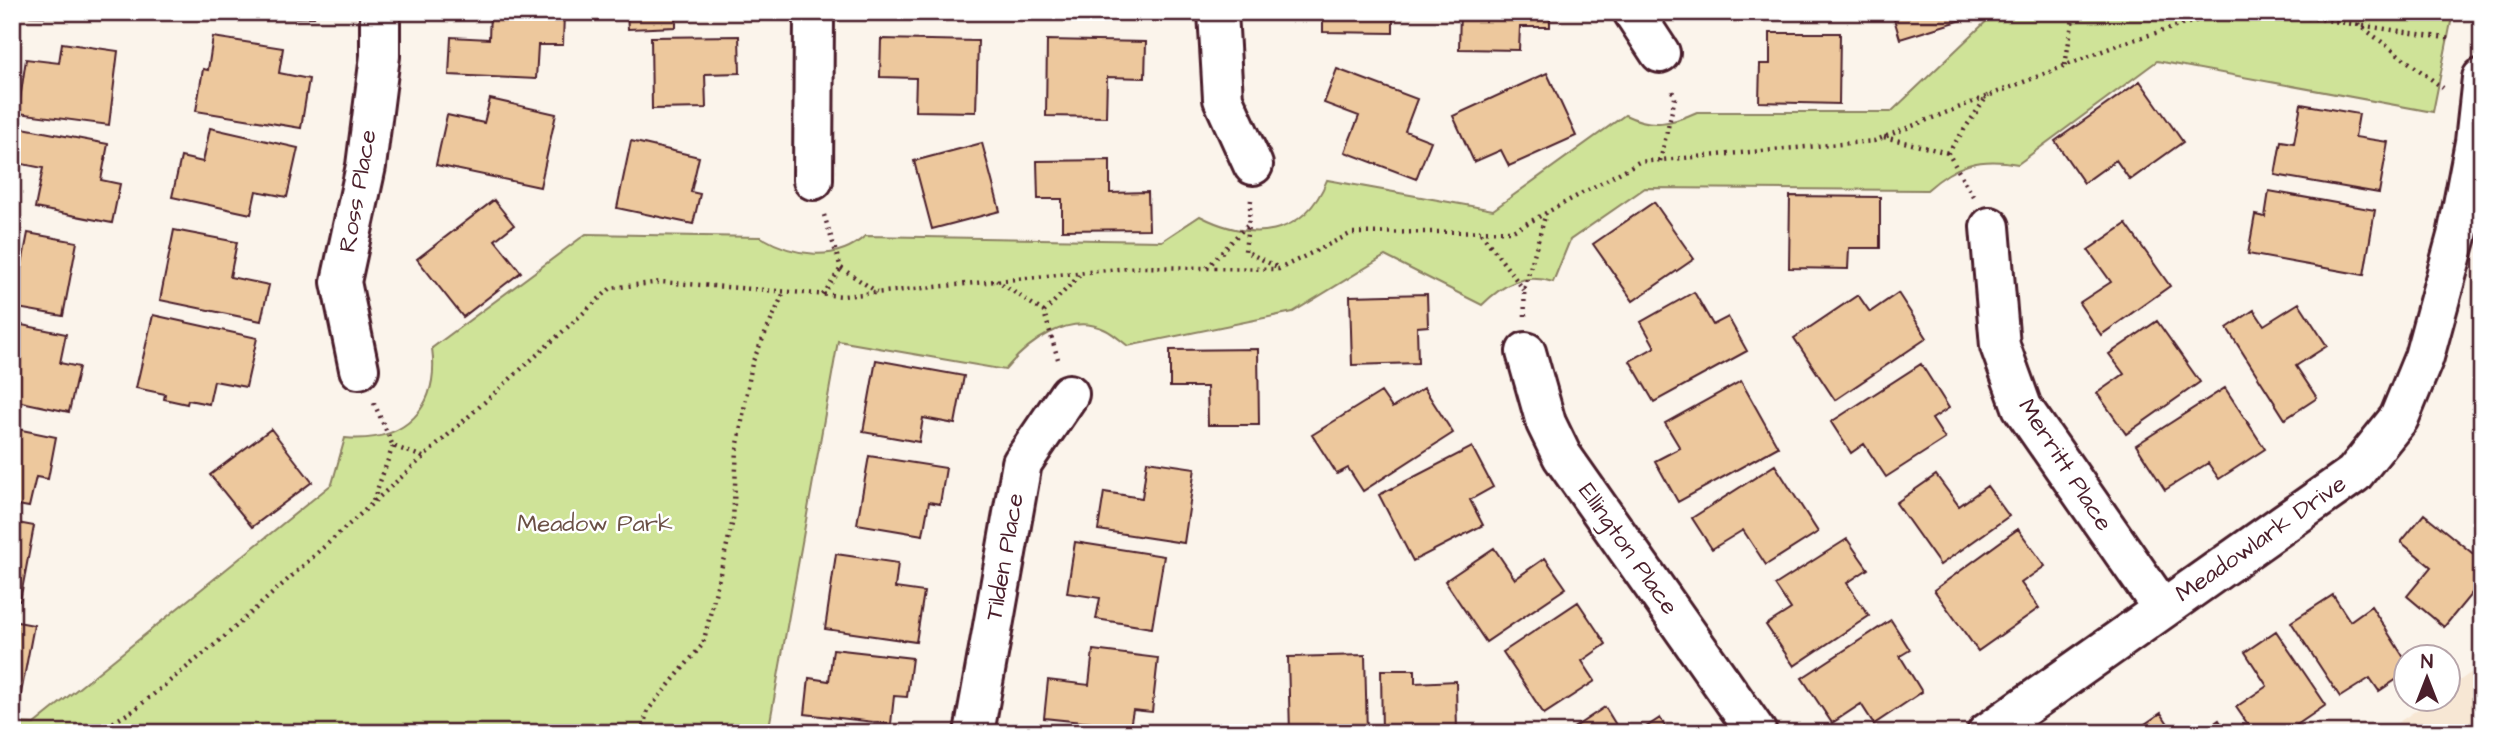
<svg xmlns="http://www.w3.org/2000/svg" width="2494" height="745" viewBox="0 0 2494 745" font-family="'Architects Daughter',sans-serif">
	<rect width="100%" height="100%" fill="#fbf4eb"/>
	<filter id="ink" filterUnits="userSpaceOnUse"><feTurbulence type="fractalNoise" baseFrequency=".0143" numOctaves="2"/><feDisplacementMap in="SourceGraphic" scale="14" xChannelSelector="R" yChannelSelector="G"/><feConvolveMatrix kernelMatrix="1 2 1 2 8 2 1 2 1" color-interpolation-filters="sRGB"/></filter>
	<g filter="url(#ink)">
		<path fill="#f7e7d4" d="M2482,665V733H2383L2431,700H2448L2449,688Z"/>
		<path fill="#cfe398" stroke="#8c8162" stroke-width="2" d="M1996,12C2024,12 2052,19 2079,12H2453L2433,112L2157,61L2018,164C1980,157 1956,164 1927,190L1645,188L1570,240L1553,282C1524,273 1503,284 1482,305L1385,256L1293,312L1128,346C1121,341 1114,334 1106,330C1069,311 1027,343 1005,370L838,341L768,733H12V723L34,724L332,484L345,438C405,443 440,408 432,348L586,234L761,237C793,256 836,263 865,236L1162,241L1200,216C1251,242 1304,238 1327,180L1493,210L1625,115C1652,128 1671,124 1697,112H1891Z"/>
		<path fill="#edc89d" stroke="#4a1f2b" stroke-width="2" d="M30,12H118V17L30,16Z
			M224,12H313L314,17L224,19Z
			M490,12H564L563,45H538L536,79L449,75L451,37L489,39Z
			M627,12H676V27L628,29Z
			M906,12H992V17L906,19Z
			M1039,12H1113V20L1039,19Z
			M1323,12H1393V33L1323,32Z
			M1460,12H1550V27H1520L1519,50L1459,49Z
			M1892,12H1974L1975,16L1900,39Z
			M1770,33H1840L1839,104L1759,102L1760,64H1770Z
			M739,36L740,73L705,74L706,108L652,109L651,37Z
			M213,37L283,48L279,73L309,79L301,128L196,111L203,69L208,70Z
			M881,39L978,41L976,112L915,111L916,78L880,77Z
			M1047,40L1146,42L1145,78L1107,77L1106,117L1046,116Z
			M62,43L118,51L109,125L18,113L26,59L59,63Z
			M1337,69L1417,99L1405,131L1431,141L1416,179L1345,152L1359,116L1324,103Z
			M1547,73L1576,136L1509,166L1501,150L1474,162L1453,116Z
			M2140,81L2183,142L2130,180L2116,160L2084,183L2055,141Z
			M490,99L556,114L540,187L436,165L447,115L484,123Z
			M2301,104L2359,114L2355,137L2388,142L2379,193L2275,175L2281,141L2294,143Z
			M12,126L108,144L101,180L120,184L112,223L35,208L43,168L12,162Z
			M210,128L298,148L287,197L256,191L251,214L172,197L181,157L203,162Z
			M631,141L699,157L691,192L700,194L693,224L617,208Z
			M982,143L1000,211L932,229L914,161Z
			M1110,160V193L1148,192L1149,229L1062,230V199H1038L1037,161Z
			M2269,191L2375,210L2364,275L2248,254L2255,215L2265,217Z
			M1790,196L1880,197V248H1849L1848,269L1789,268Z
			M494,200L514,225L495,240L521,272L463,317L417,259Z
			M1654,202L1694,259L1633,301L1593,244Z
			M2126,224L2170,286L2101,335L2079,303L2111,282L2088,250Z
			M174,230L237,242L230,277L269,285L261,321L160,300Z
			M28,233L77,242L63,316L12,307V267L21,269Z
			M1694,292L1713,325L1728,317L1747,351L1654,402L1630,361L1655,347L1641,322Z
			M1898,293L1927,338L1835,400L1794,338L1858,295L1870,312Z
			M1427,294L1428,326L1417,327L1418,363L1352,365L1350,296Z
			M2299,303L2327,346L2296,366L2317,398L2285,419L2227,328L2254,310L2264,325Z
			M153,315L257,338L246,387L214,381L209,404L188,400L187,404L164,399L165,394L136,388Z
			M2157,321L2200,382L2126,434L2097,393L2124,374L2109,354Z
			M12,323L66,334L60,363L79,367L69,412L12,400Z
			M1258,349L1259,425H1208L1207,387H1170V350Z
			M876,360L964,376L955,424L923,418L919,442L863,432Z
			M1921,364L1949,408L1932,419L1945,439L1886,477L1864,444L1851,453L1831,422Z
			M1741,381L1778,447L1678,502L1655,461L1680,448L1665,423Z
			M1424,388L1453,433L1363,491L1348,468L1337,474L1312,435L1381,392L1392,408Z
			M2225,388L2265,449L2219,479L2208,463L2165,490L2136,445Z
			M12,428L56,437L48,479L36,477L29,507L12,504Z
			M271,429L312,482L252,527L210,475Z
			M1472,447L1493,487L1470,500L1483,525L1413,561L1379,495Z
			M869,456L946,468L940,504L929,502L923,535L857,524Z
			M1147,461L1195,468L1184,543L1098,530L1104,492L1142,498Z
			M1775,465L1818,532L1766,565L1743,530L1712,549L1692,518Z
			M1936,475L1959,506L1987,486L2009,516L1940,565L1896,503Z
			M2424,514L2482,561V581L2444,627L2407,596L2431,567L2401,542Z
			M12,522L34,526L20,601L12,599Z
			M2018,529L2045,566L2021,583L2039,608L1978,651L1934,590Z
			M1847,539L1868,569L1847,583L1869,616L1794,666L1766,625L1791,609L1775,585Z
			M1075,542L1164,556L1152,628L1096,619L1100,598L1067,593Z
			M1494,548L1515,579L1545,558L1566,588L1486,642L1445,581Z
			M836,554L898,563L895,588L924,592L916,642L825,629Z
			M2333,595L2350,621L2371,606L2406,661V673L2379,691L2370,678L2340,697L2291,622Z
			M1578,602L1606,644L1582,661L1595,681L1544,714L1503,652Z
			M1891,620L1910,650L1900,656L1922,692L1874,724L1861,704L1832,723L1802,678Z
			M12,621L34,625L20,699L12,698Z
			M2276,631L2326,705L2285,733H2254L2236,707L2267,686L2245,652Z
			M833,649L912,658L907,697L894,696L891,724L805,714L809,678L829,681Z
			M1093,650L1158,658L1152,712L1133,710L1130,727L1044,718L1048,680L1089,685Z
			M1365,655L1367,733H1290L1288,657Z
			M1381,670H1415V683L1456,681L1457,733H1382Z
			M1605,707L1621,733H1566Z
			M2161,713L2174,733H2132Z
			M1660,718L1669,733H1637Z
			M2219,720L2228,733H2200Z"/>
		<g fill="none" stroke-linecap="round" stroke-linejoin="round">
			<g stroke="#4a1f2b" stroke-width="44">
				<path id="minor" d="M1218,12L1223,99L1253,165
					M1633,12L1660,53
					M813,180L814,12
					M1990,227L2000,346L2022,407L2162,608
					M1526,352L1546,423L1562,456L1757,733
					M359,369L341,282L366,166L380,56V12
					M974,733L1022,463L1069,394
					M1987,733L2354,474L2399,418L2424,357L2457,236L2475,142L2482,78"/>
			</g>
			<path stroke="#4a1f2b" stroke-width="4.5" stroke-dasharray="2 5" stroke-linecap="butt" d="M2273,12L2452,39
				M2358,24L2443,88
				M2065,65L2074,12
				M1884,137L1948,153
				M1660,161L1675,98L1671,88
				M1973,196L1948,153L1988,95
				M1251,200L1245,251L1279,268
				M824,215L841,268L877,292
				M1481,233L1524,290
				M1207,268L1249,223
				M996,280L1044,312
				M823,295L841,268
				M1525,316L1524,290L1546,213
				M1058,359L1044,312L1082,273
				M374,403L393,446L423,457
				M373,501L393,446
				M95,733L134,710L223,638L611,288L661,282L843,296L1139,267L1279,269L1352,233L1513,231L1639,162L1874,141L2120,44L2224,12
				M641,733L648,710L703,644L733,520L737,450L752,363L784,292"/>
			<use href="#minor" stroke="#fff" stroke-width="38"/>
		</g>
	</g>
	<g text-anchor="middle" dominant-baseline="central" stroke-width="5" stroke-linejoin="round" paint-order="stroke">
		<g font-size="24" fill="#4a1f2b" stroke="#fff">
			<text transform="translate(358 191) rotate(-80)">Ross Place</text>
			<text transform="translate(2065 465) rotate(57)">Merritt Place</text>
			<text transform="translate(2261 539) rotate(-35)">Meadowlark Drive</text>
			<text transform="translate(1628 549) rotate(55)">Ellington Place</text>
			<text transform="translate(1005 557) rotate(-80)">Tilden Place</text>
		</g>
		<g font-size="24" fill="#6b5046" stroke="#fff">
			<text x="595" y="524">Meadow Park</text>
		</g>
	</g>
	<rect width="2494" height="745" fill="none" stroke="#fff" stroke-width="42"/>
	<rect x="21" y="21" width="2452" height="703" fill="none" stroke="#4a1f2b" stroke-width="2.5" filter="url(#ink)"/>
	<g transform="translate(2427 678)"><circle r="33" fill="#ffffff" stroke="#b7a5aa" stroke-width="2"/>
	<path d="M0-5L12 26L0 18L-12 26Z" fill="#4a1f2b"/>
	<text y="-10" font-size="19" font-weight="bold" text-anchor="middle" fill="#4a1f2b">N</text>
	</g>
</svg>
